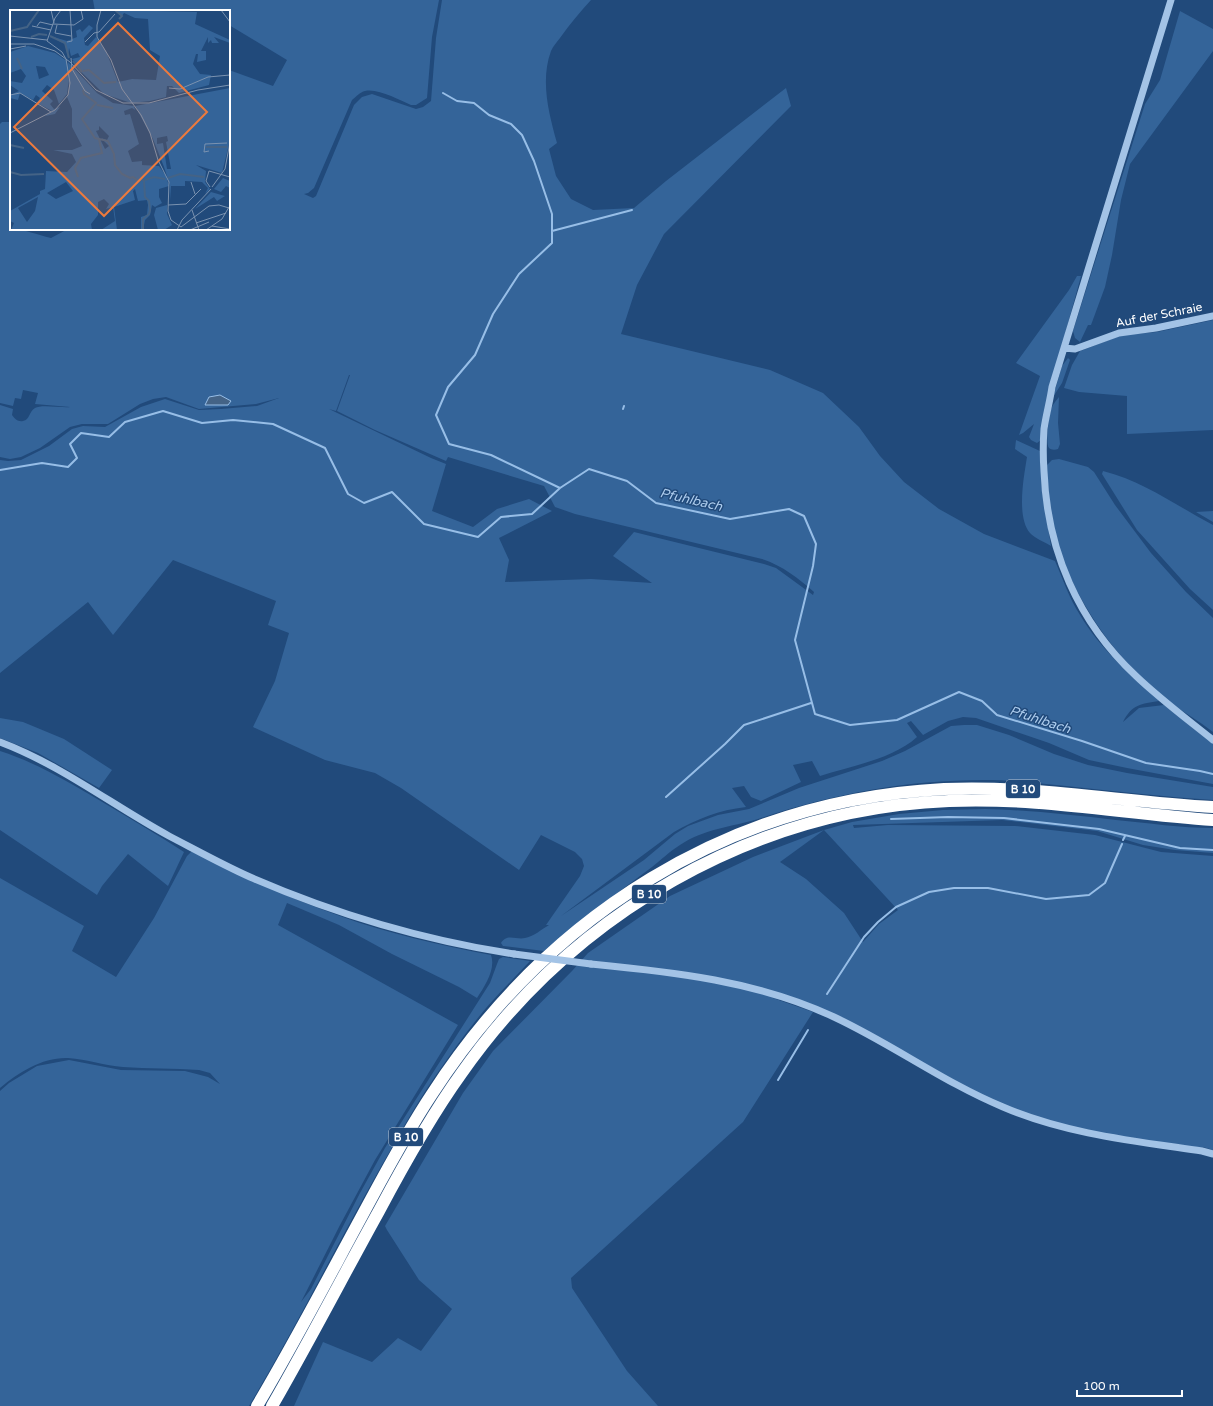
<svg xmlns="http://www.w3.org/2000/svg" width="1213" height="1406" viewBox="0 0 1213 1406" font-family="'Varela Round',sans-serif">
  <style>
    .green { fill: #346499; fill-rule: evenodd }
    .water { fill: #446386; stroke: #97bee7 }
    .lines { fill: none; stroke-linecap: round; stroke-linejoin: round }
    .stream { stroke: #97bee7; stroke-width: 2 }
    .minor { stroke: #a3c3e6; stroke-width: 7 }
    .highway { stroke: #fff; stroke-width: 12 }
    .minor-bridge { stroke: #a3c3e6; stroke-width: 7 }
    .labels { text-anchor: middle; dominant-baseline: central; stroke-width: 3; stroke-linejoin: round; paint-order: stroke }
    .shield { fill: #214a7b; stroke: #bcc9d7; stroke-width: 1 }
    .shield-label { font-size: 11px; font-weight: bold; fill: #fff }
    .street-label { font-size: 12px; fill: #fff; stroke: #214a7b }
    .water-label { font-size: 13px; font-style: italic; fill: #aecdee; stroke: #214a7b }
    .inset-river { fill: none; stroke: #446386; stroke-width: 2 }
    .inset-road { fill: none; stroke: #7a92b0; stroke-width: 1 }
    .view { fill: #ed7a3d; fill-opacity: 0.15; stroke: #ed7a3d; stroke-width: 2 }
    .inset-edge { fill: none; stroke: #fff; stroke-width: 2 }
  </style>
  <rect width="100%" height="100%" fill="#214a7b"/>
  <path class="green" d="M93,0H439L432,37L427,98L416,105H411C399,100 378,88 365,91C360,92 356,97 352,100L314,188L308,193L304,194L313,198L316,196L354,105L362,97L372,94L416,109L423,107L431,101L436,38L442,0H591C580,12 570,24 560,38C557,42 553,46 551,51C540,81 549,114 557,143L549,149L556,176L571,199L593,210L634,208L666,181L786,88L791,106L664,234L637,285L621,334L770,370L823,393L859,427L880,456L904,482L939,509L984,534L1055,561C1063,579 1069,598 1080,615C1100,649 1130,674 1159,701C1141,704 1132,704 1123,722L1139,708L1164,705L1213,744V784L1127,768L1089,760L1049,743L976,718L963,717L948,721L923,735L911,721L907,723L917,737C893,759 851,766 820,776L812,761L793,765L801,782L761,801L751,797L744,786L732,788L746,807C719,810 697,819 674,832L561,916L644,860L675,834L688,826L718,815L749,809L799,788L882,761L905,751L951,726L964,725H977L1009,735L1054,754L1088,765L1127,773L1213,787V800C1164,797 1115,791 1066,786C1039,783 1011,780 984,780C906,780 832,794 758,819C731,827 704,829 680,845C670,851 661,860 652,867C615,894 580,923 544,951L503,946L501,943C507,933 516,940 525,938C533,937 542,929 549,925H546L580,876L584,866L582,859L575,852L541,835L519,870L401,788L375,773L325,760L253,727L275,681L289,633L268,625L276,601L173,560L113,635L88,602L0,673V460L8,461L21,460L49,446L72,429L83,426L105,427L141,407L165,399L199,410L221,409L257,406L279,398L256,404L199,409L166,397L153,399L140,404L108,424H82L70,427L40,448L21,457L10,459L0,457V405L13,409L12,415C15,419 18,422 23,421C30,420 29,411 35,408C41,404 62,408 70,407L35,404L38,393L23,390L21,399L15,398L13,406L0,403V124L2,122H11V229C25,229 37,235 51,238L68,229H229V70L273,86L287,60L229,25V11H95ZM349,375H350L337,411L375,430L446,461L448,457L544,486L555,507L575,514L762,559C783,566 798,578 814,592L813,595L776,568L764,564L634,532L613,556L652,583L591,579L505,582L509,560L499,538L552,511L529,499L497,509L473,527L432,511L446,464L431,458L329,409L336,411Z
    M1180,11L1213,29V51L1130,164L1121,200L1112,255L1105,287L1091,325H1088L1080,342L1075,338L1073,331L1145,104L1160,80Z
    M1077,276H1081L1061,349L1041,440L1037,443L1031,440L1029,437L1034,424L1023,433L1019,435L1040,376L1016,363L1069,290Z
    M1213,320V430L1127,434V396L1079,392L1064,388L1072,365L1080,351L1122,335L1157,332Z
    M1068,358L1070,360L1062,383L1053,397L1062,366Z
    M1059,397L1058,423L1060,444L1058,449C1055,450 1051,450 1049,448C1045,443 1049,416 1051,410C1052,405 1056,401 1059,397Z
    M1016,440L1040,451L1042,490L1051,546C1045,542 1034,538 1030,533C1016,517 1024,476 1027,457L1015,449Z
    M1059,459L1088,467L1094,472L1115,505L1151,553L1186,592L1213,618V732C1199,721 1183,712 1168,701C1129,669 1101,636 1077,591C1071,578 1063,564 1059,550C1051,522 1048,494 1047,465L1052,460Z
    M1103,471C1143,481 1177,506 1213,525V610L1190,589L1137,530L1102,474Z
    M1213,511V522L1196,512Z
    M0,718L23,722L64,739L112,770L99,788L38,753L0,738Z
    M0,751C38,763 75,786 109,806C134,821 160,836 184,852L168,886L128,854L102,886L97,895L0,830Z
    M985,809C1029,810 1072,815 1116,820C1148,823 1181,828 1213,828V853L1175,850L1143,845L1097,831L1002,820L853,825L854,828L888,825L1015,826L1095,835L1161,852L1213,856V1150L1203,1147L1202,1151L1099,1136L1003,1107L817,1010L770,997L813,1012L743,1122L571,1278L572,1288L627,1371L658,1406H294L323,1342L372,1362L398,1338L421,1351L452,1309L419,1280L387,1230L385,1226L463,1093L493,1051L572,971L588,953L670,896L753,857L824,830L852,822L899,814L943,810ZM824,830L898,910L879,924L863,942L844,913L806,879L780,862Z
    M192,851C241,875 289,898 340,916C389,934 440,945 491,955C496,969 485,986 477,998L459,987L392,954L339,925L287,903L278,925L458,1025L375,1160L340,1225L301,1302L311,1289L360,1193L385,1148L490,983L497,964L499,959L503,957L530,961C518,974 506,986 495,998C473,1022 454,1049 436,1075C413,1108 394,1144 374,1179C332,1254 293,1332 249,1406H0V1091L9,1083L37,1066L69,1060L121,1070L185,1071L208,1077L220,1084L210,1073L199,1070C174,1068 148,1069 123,1067C105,1066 87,1059 68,1058C43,1057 19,1072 0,1088V878L84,926L72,951L116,977L154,918L187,856Z"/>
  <path class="water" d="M220,395L231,401L228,405H205L209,397Z"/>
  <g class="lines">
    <path class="stream" d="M443,93L457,101L474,103L489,115L511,124L522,135L534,161L552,214V243L519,274L493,314L475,355L448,387L436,415L449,444L491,455L560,488
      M552,231L632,210
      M623,409L624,406
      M0,470L42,463L68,467L77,458L70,444L81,433L109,437L125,422L163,411L202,423L233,420L273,424L325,448L348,494L364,503L392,492L424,524L478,537L501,517L532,514L560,488L589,469L627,481L656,503L730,519L789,509L804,516L816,544L813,566L795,640L815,714L850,725L897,720L959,692L982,701L997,715L1082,741L1146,763L1200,771L1213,774
      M666,797L725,744L744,725L811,703
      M891,819L948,817L1004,818L1099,829L1180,848L1213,850
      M1123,840L1125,836
      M827,994L864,937L878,922L896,907L929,892L954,888H988L1046,899L1089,895L1105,883L1122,844
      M778,1080L808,1030"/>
    <path class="minor" d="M1171,0L1052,387C1050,401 1046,415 1044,429C1043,443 1043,457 1044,471C1047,550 1078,622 1136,676C1160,699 1187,719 1213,740
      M1064,348L1075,349L1119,333L1156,328L1213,316
      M0,742C61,765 112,805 169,836C196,850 223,865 250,877C335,914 423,940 514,954
      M591,964C674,972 757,981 834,1017C892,1044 943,1082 1003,1107C1066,1134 1134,1141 1202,1151L1213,1154"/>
    <path class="highway" d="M257,1406C292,1347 324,1286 357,1225C381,1181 404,1136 432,1094C548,915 729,800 944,789C1034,785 1123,802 1213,807
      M272,1406C309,1342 343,1276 379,1211C404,1164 430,1117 461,1074C573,914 752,809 949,801C1037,797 1125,814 1213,820"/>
    <path class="minor-bridge" d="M514,954L591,964"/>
  </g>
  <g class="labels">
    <g class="shield">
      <rect x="1006" y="780" width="34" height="18" rx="3"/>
      <rect x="632" y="885" width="34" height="18" rx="3"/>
      <rect x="389" y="1128" width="34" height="18" rx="3"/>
    </g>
    <g class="shield-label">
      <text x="1023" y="789">B 10</text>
      <text x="649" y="894">B 10</text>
      <text x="406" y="1137">B 10</text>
    </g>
    <g class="street-label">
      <text transform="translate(1159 315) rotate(-11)">Auf der Schraie</text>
    </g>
    <g class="water-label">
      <text transform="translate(691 500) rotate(13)">Pfuhlbach</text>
      <text transform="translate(1040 720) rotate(18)">Pfuhlbach</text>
    </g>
  </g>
  <g transform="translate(10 10)">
    <rect width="220" height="220" fill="#214a7b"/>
    <path d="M106,0L187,2L185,14L220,30V33L204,27L209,33H202L201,30L198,33V27L191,41H196V50L187,52L188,44H186L183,54L190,64L201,65L199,75L169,83L162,76H157L156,87L140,91L121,93L94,84L64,55L66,53L62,49L70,47L68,43L61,46L59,38L58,48L55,34L40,26L57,31L67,27L66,21L70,19L72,22L79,15L83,18L74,28L75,35L78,36L86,27L96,41L108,72L122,69L146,70L150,46L140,40L138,9L125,8L114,3L112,6ZM18,36L45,43L57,51L59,68L57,84L49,94L44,80L37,75L32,81L43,91L40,94L44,99L50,97L45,104L35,106L42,101L27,93L30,88L26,85L23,90L10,83L8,90L0,88V85L9,81L0,75V71L12,73L16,66L11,59L0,63V42ZM26,56L35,57L39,65L29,69ZM58,52L87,83L103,93L124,96L125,100L122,98L114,101L115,105L120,104L129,134L118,141L122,152L132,151V155L149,156L156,166L159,176L149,179V187L152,193L145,197L142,195L140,205L135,210L133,220H131V207L137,205L138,195L137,190L128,191L125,179L123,181L125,190L104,197L107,220H91L105,211L103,197L96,199L99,194L94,189L88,192V205L81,214L82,220H1L4,213L0,211V201L30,184V181L35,179L36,161L57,162L66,152L62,144L43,140H62L72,136L62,117V99L57,87L59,81ZM89,116L99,126L97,130L91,128L99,136L95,139L86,121L89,120ZM56,172L63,181L46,189L37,183ZM28,187L25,201L17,212L8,198ZM220,78V130L212,163L186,155L196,161L195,172L200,179L195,184L198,178L192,172L175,171V176H161L160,191V175L154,157L143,129L125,96ZM157,126L158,131L156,132L161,159H157L153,133L147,134V128ZM213,168L220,171V178L216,176L211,182L204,179ZM201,182L215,186L207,191L204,187L185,199ZM157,195V204L162,215L154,220H148L144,205L146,198Z" fill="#346499" fill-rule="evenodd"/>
    <path class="inset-river" d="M105,0L112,6L109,9M0,21L17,17L29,0M40,26L55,33L59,48M21,27L29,24L37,25M7,48L12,59M63,51L72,62M73,61L79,60L94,73L106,72M73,80L74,84L86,93L72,109L85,128L98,131L104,144L105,155L112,164L120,168L123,167L129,172L132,169L134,171L135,187L139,191L140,200L139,204L133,209V220M87,95L103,98M0,135L14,138M196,137H217M0,162L11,165L34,164M68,167L65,158L71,148L92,143L89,129M158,168L170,164L194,167M135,170L144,167L155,169"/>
    <path class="inset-road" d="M41,0L44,13M91,0L87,15V27L101,50L112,79L131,105L140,123L148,150L159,172L158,201L161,210L171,217L199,196L209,195L219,198M211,0L220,12M43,14L64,15L73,9L71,0M47,15L45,23L61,26M22,16L41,20M27,16L30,12L43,15M0,26L37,30M57,32L62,31L60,0M75,32L84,23L89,22L105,4M0,34H24L45,41L60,52L86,80L113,93H139L188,80L220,75M0,39L16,36M61,48L62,59L75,81L80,84M159,78L170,79L198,67L220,65M0,85L10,83L41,102M0,123L45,100L58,85L60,73L56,49L52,42L37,31L45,8L51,0M199,141L194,142L195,134L217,133M181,172L185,184M200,177L196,171L199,161L220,167M202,177L215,159L220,132M158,195L176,194L191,179M182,200L189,220M186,213L216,203M202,216L220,219M167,220L172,210L201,179M180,220L199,212M196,220L212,209L219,197"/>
    <path class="view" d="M108,13L197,102L94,206L4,117Z"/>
    <rect width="220" height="220" class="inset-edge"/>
  </g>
  <path d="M1077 1390v6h105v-6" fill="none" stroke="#ffffff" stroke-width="2"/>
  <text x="1083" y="1390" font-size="12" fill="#ffffff" stroke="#214a7b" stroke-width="3" paint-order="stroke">100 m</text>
</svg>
